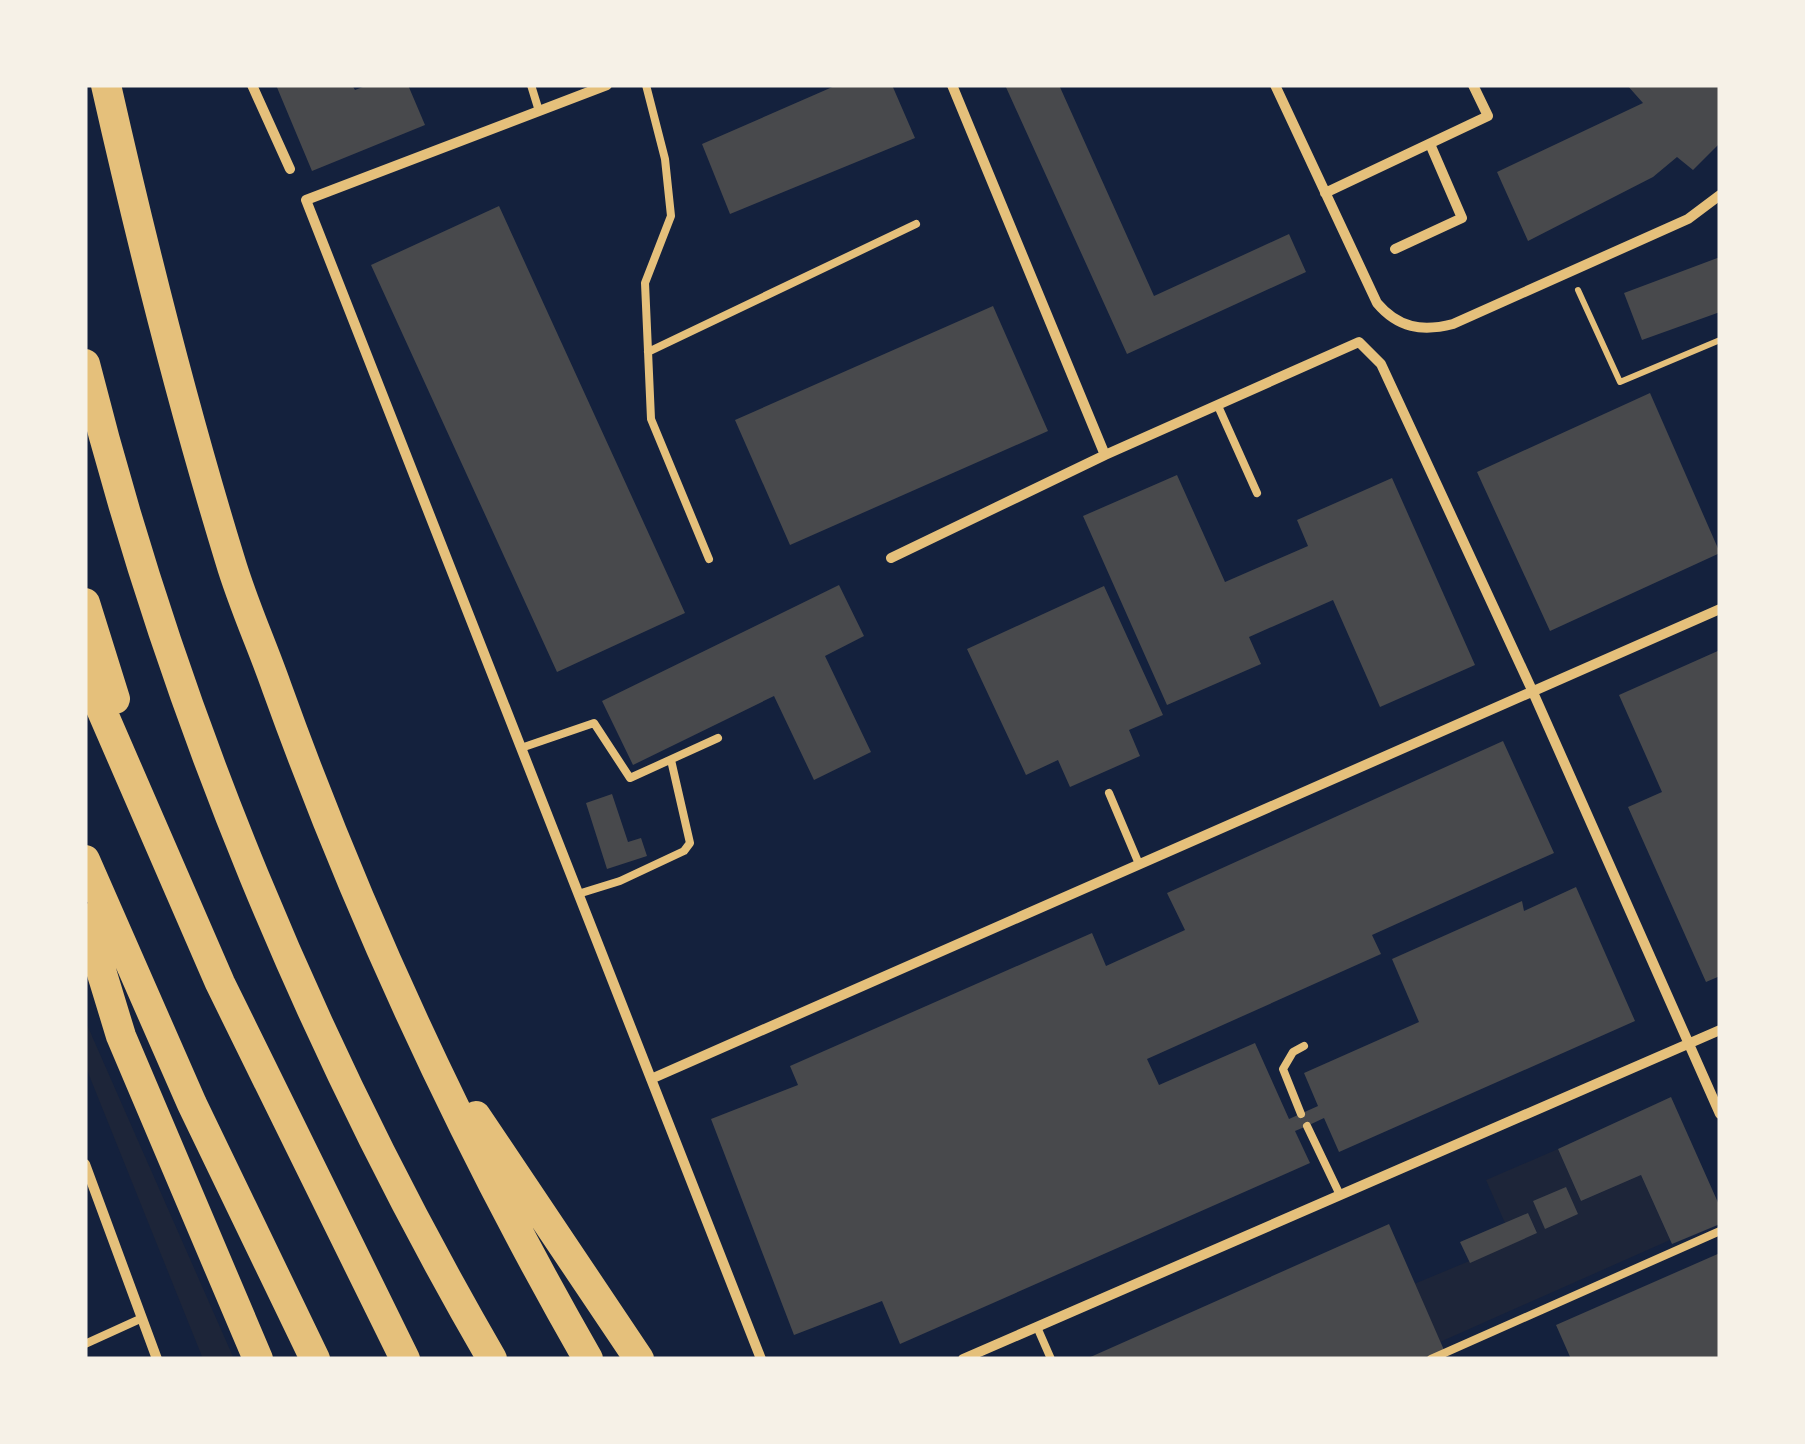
<svg xmlns="http://www.w3.org/2000/svg" width="1805" height="1444" viewBox="0 0 1805 1444" font-family="Poppins,sans-serif">
  <style>
    .green { fill: #1d2539 }
    .building { fill: #48494c }
    .lines { fill: none; stroke-linecap: round; stroke-linejoin: round }
    .path { stroke: #e5c07b; stroke-width: 6 }
    .service { stroke: #e5c07b; stroke-width: 8 }
    .minor { stroke: #e5c07b; stroke-width: 10 }
    .motorway { stroke: #e5c07b; stroke-width: 30 }
  </style>
  <rect width="100%" height="100%" fill="#14213d"/>
  <path class="green" d="M85,1021L88,1027L234,1359H203L85,1065Z
    M1558,1149L1581,1201L1641,1175L1670,1240L1440,1342L1414,1284L1537,1233L1528,1213L1505,1223L1486,1180Z"/>
  <path class="building" d="M276,85H352L355,90L368,85H408L425,125L312,171Z
    M837,85H892L915,138L730,214L702,144Z
    M1005,85H1059L1154,296L1289,234L1306,272L1127,354Z
    M1627,85H1720V143L1693,170L1677,157L1653,177L1528,241L1497,172L1643,103Z
    M499,206L685,613L557,672L371,265Z
    M1720,257V312L1642,340L1624,293Z
    M993,306L1048,431L790,545L735,420Z
    M1650,393L1720,553L1550,631L1477,472Z
    M1177,475L1225,582L1308,546L1297,520L1392,478L1475,665L1380,707L1333,600L1249,637L1261,664L1167,705L1083,516Z
    M839,585L864,636L825,656L871,752L814,780L774,696L633,765L602,701Z
    M1104,586L1163,715L1129,730L1140,756L1070,787L1058,760L1026,775L967,649Z
    M1720,650V976L1706,982L1628,807L1662,792L1619,695Z
    M1503,741L1554,853L1372,935L1381,954L1147,1059L1159,1085L1255,1043L1289,1119L1318,1106L1304,1073L1419,1022L1392,959L1522,901L1524,911L1576,887L1635,1021L1339,1152L1324,1118L1307,1126L1295,1131L1310,1163L900,1344L882,1301L794,1335L711,1119L798,1085L790,1066L1092,933L1106,966L1185,930L1167,893Z
    M612,794L628,842L641,838L647,856L607,869L586,803Z
    M1671,1097L1720,1207V1224L1672,1244L1641,1175L1581,1201L1558,1149Z
    M1566,1187L1578,1214L1545,1229L1533,1201Z
    M1528,1213L1537,1233L1470,1263L1460,1242Z
    M1389,1224L1444,1350L1422,1359H1086Z
    M1720,1253V1359H1571L1556,1325Z"/>
  <g class="lines">
    <path class="path" d="M1578,290L1620,382L1720,340"/>
    <path class="service" d="M531,85L539,111
      M646,85L665,159L671,216L645,283L651,419L709,559
      M648,352L916,224
      M1218,406L1257,493
      M521,748L594,723L630,778L718,738
      M1109,793L1139,864
      M578,894L620,881L684,851L690,843L671,760
      M1301,1114L1283,1069L1293,1052L1304,1046
      M1307,1126L1340,1195
      M1037,1327L1051,1359
      M85,1344L140,1319
      M1431,1359L1720,1231"/>
    <path class="minor" d="M252,85L290,169
      M607,85L306,200L761,1359
      M952,85L1105,455
      M1275,85L1377,303C1398,328 1422,332 1453,324L1688,219L1720,195
      M1325,193L1488,116L1473,85
      M1395,249L1462,218L1430,144
      M891,558L1105,455L1359,342L1381,364L1532,690L1720,1114
      M651,1079L1720,609
      M85,1164L157,1359
      M963,1359L1720,1030"/>
    <path class="motorway" d="M106,85C142,244 182,404 230,560C243,604 262,645 277,688C361,921 465,1144 588,1359
      M85,364C172,711 313,1050 492,1359
      M85,603L115,699
      M85,672L220,983L405,1359
      M85,860L192,1104L315,1359
      M85,918L121,1036L258,1359
      M476,1116L639,1359"/>
  </g>
  <rect width="1805" height="1444" fill="none" stroke="#f6f1e7" stroke-width="175"/>
</svg>
